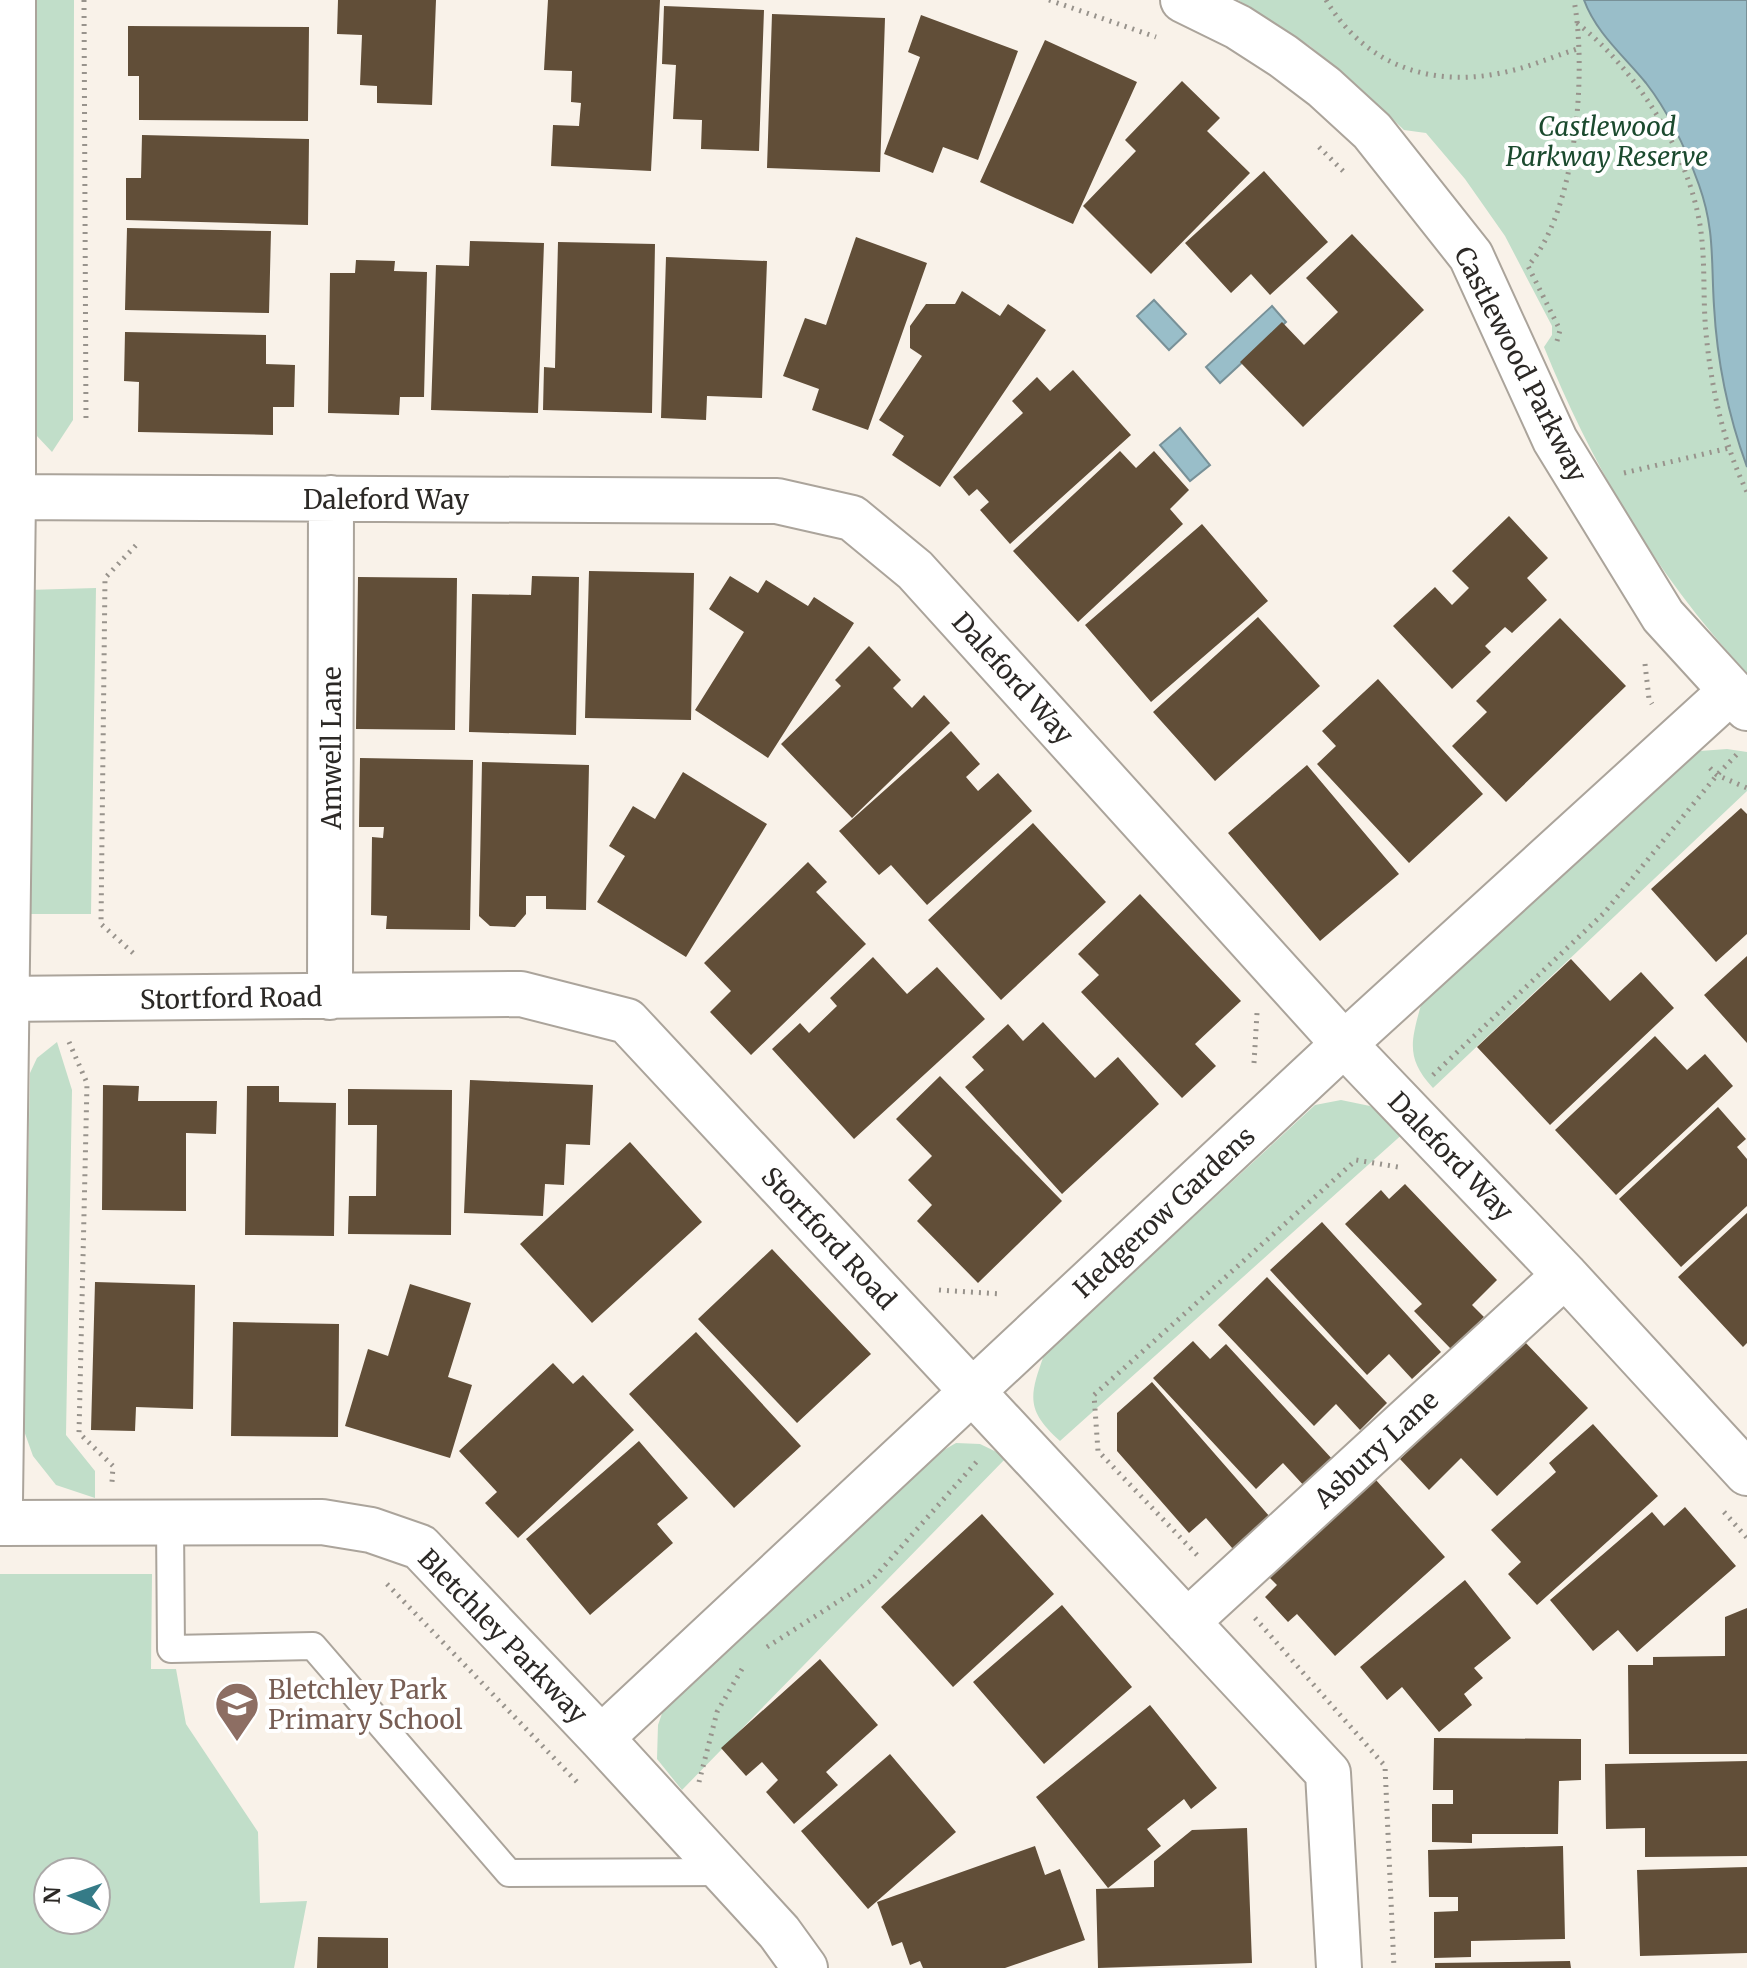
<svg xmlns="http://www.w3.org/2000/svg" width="1747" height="1968" viewBox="0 0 1747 1968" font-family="Merriweather,serif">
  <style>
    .green { fill: #c1dec9; fill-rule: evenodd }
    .water { fill: #99bec9; stroke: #789198; stroke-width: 2 }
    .building { fill: #614e38 }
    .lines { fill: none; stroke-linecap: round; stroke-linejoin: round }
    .service-casing { stroke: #aba49b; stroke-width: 30 }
    .minor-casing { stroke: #aba49b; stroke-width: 48 }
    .tertiary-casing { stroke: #aba49b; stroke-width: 48 }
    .path { stroke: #98938c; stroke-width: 5; stroke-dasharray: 2 6; stroke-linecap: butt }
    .service { stroke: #fff; stroke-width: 26 }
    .minor { stroke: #fff; stroke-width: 44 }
    .tertiary { stroke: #fff; stroke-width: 44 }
    .labels { text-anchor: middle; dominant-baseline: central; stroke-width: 8; stroke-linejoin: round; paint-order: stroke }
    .park-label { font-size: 26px; font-style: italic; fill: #1b4a2e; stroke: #fff }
    .street-label { font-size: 26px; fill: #2c2926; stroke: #fff }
    .education-label { font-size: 26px; fill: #785e54; stroke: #fff; text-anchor: start }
  </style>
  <rect width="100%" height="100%" fill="#f9f2e9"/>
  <path class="green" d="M34,0H74L73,420L52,452L36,435L33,413Z
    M1238,0H1747V673C1658,578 1593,468 1544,347L1552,335V326L1505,236L1465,179L1426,133L1404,130L1359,87L1310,46Z
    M96,588L91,914H24L27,590Z
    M1727,749L1747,752V791L1433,1088C1404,1057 1412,1039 1422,1001L1678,765L1700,751Z
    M57,1042L72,1090L66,1435L95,1471V1498L56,1485L33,1456L23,1428L30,1073L37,1058Z
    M1341,1100L1370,1106L1406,1131L1060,1441C1026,1410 1029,1397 1044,1355L1315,1105Z
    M956,1443L980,1444L1007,1457L682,1790L657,1759L658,1725L668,1696L923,1462Z
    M0,1574H152L151,1669H176L186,1724L258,1832L260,1903L307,1901L294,1968H0ZM48,1872H96V1920H48Z"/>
  <path class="water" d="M1584,0H1747V467C1728,415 1717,361 1714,306C1711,261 1715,230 1699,185C1686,149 1670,114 1646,83C1624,56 1596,33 1584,0Z
    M1154,300L1186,334L1169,350L1137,316Z
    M1272,306L1286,322L1220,383L1206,367Z
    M1180,428L1210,465L1190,481L1160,445Z"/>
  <path class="building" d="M338,0H436L432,105L377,103V86L360,85L362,35L337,34Z
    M548,0H660L651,171L551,166L553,125L579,126L581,103L571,102L572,71L544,70Z
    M664,6L764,10L759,151L701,149L702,120L673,119L676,65L662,64Z
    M772,14L885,18L880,172L767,168Z
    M921,15L1018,51L978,160L943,147L933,173L884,154L920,57L908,52Z
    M128,26L309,27L308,121L139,120V76H128Z
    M1045,40L1137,82L1073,224L980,182Z
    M1182,81L1220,118L1207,131L1250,173L1151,274L1083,206L1136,151L1125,140Z
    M142,135L309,139L308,225L126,220V178H141Z
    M1264,171L1328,242L1270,295L1251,274L1231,293L1185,243Z
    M127,228L271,231L269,313L125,310Z
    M1352,234L1424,310L1303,427L1240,362L1282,322L1304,345L1338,312L1306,278Z
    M856,237L927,263L868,430L812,410L819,389L783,376L805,318L826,325Z
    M470,241L544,243L538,413L431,410L436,265L469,266Z
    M558,242L655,244L652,413L543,410L544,367L555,368Z
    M666,257L767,261L762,398L707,396L706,420L661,418Z
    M356,260L395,261L394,271L427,272L424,397H400L399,415L328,413L330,273H355Z
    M962,291L1000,316L1008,304L1046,330L940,487L892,455L904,436L879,420L922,356L910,348V326L926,304H955Z
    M125,332L266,335V364L295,365L294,407H273V435L138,432L139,382L124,381Z
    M1073,370L1131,435L1010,544L980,510L989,502L977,489L969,496L953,477L1023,413L1012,401L1037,377L1050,391Z
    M1120,451L1136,468L1154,451L1189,490L1170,509L1183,524L1078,622L1013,551Z
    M1509,516L1548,558L1527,578L1547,600L1512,633L1505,627L1485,646L1491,652L1452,689L1393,626L1435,587L1452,605L1469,588L1452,571Z
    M1202,524L1268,601L1151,702L1085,625Z
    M589,571L694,573L691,720L585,718Z
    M532,576L579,577L576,735L469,732L472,594L531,595Z
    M730,576L758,593L766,580L808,606L814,597L854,623L768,758L695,710L744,632L709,609Z
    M358,577L457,578L455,730L356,729Z
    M1258,617L1320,686L1215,781L1153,712Z
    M1560,618L1626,686L1506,802L1452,746L1487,712L1476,701Z
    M869,646L901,680L893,688L912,708L924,695L950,723L852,818L781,744L841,686L835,680Z
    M1378,679L1483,794L1409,863L1317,764L1336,746L1322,731Z
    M951,731L980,764L966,777L978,791L998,773L1032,811L927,905L891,865L879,875L839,831Z
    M360,758L473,760L470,930L386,929L387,916L371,915L372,837L383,838L384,827H359Z
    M482,762L589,765L586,910L546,909V896H526V914L515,927L490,926L479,916Z
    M1307,765L1399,874L1320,941L1228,833Z
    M683,772L767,824L686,957L597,902L625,856L609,846L633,806L655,819Z
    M1741,808L1747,814V934L1716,962L1651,889Z
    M1033,823L1106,902L1001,1000L928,920Z
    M808,862L827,882L816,892L866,944L751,1055L710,1012L731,991L704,963Z
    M1140,894L1241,1001L1195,1044L1216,1066L1182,1098L1081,992L1099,975L1078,954Z
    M1747,956V1043L1704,995Z
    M873,957L907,994L937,967L985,1019L854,1139L772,1049L800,1023L809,1033L837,1006L830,998Z
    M1571,959L1610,1001L1641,972L1674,1008L1550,1125L1477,1047Z
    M1043,1022L1095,1078L1118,1057L1159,1104L1062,1194L965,1087L984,1070L972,1057L1008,1024L1023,1041Z
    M1655,1036L1687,1070L1705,1054L1733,1086L1616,1195L1555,1130Z
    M940,1076L1062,1201L978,1283L917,1221L932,1205L908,1180L932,1156L896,1119Z
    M470,1080L593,1085L590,1145L566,1144L564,1185L545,1184L543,1216L464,1213Z
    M103,1085L139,1086L138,1101H217L216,1134L186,1133V1211L102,1210Z
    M247,1086H279V1102L336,1103L334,1236L245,1235Z
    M348,1089L452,1090L451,1235L348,1234L349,1196H376L377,1125H348Z
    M1718,1107L1746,1139L1737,1147L1747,1159V1206L1681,1267L1619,1199Z
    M630,1142L702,1222L592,1323L520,1244Z
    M1405,1184L1497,1280L1472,1305L1484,1317L1451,1349L1414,1311L1422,1304L1345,1224L1381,1190L1389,1199Z
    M1747,1213V1343L1743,1347L1678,1277Z
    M1322,1222L1441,1352L1412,1379L1389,1354L1367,1375L1270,1270Z
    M772,1249L871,1354L797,1423L698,1319Z
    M1267,1277L1387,1403L1360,1430L1336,1404L1314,1426L1218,1325Z
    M95,1282L195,1285L193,1409L136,1407L135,1431L91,1430Z
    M410,1284L471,1303L448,1377L472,1385L450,1458L345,1426L368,1349L388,1356Z
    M233,1322L339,1324L338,1437L231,1436Z
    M696,1332L801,1446L734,1508L629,1394Z
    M1523,1340L1588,1408L1497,1496L1461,1458L1429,1490L1400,1459Z
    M1193,1341L1210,1359L1226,1344L1334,1461L1306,1488L1283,1463L1256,1489L1153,1378Z
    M553,1363L573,1384L583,1375L634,1430L518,1538L485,1503L497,1492L459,1451Z
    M1152,1382L1270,1517L1233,1549L1206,1518L1189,1533L1117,1451V1413Z
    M1593,1424L1658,1496L1537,1605L1508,1574L1521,1562L1491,1530L1556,1472L1549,1463Z
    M639,1441L688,1498L657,1524L673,1543L590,1615L526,1539Z
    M1376,1480L1445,1557L1335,1656L1297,1614L1288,1622L1265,1597L1277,1585L1269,1577Z
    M1685,1507L1736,1566L1637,1652L1618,1630L1593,1651L1550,1600L1652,1512L1664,1526Z
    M982,1514L1054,1594L953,1687L881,1607Z
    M1465,1580L1511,1638L1474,1668L1483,1678L1464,1694L1472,1705L1439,1732L1402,1687L1387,1700L1360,1667Z
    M1062,1605L1132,1687L1044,1764L973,1682Z
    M1747,1608V1754H1629L1628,1665H1653V1657L1725,1656V1617Z
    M820,1659L878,1725L826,1772L838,1785L794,1824L766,1792L778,1780L762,1762L746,1776L721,1748Z
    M1150,1705L1217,1788L1191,1809L1184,1799L1147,1829L1161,1846L1108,1888L1036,1797Z
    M1434,1738L1581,1739V1780L1559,1781L1558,1834H1472V1843L1432,1842V1804H1453V1790H1433Z
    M890,1754L956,1832L868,1909L801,1831Z
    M1747,1761V1856L1645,1857V1828L1606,1829L1605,1764Z
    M1247,1828L1252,1963L1098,1968L1096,1889L1154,1887V1861L1192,1830Z
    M1035,1846L1045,1875L1060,1869L1085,1940L1005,1968H923L920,1961L910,1965L902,1942L892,1946L877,1902Z
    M1563,1846L1565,1939L1471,1941V1957L1434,1958V1912L1458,1911V1897H1429L1428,1850Z
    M1747,1867V1953L1640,1956L1637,1870Z
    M318,1937L388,1938V1968H317Z
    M1570,1961L1571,1968H1435V1963Z"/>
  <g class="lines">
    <g class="service-casing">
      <path id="service" d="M170,1523L171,1649L313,1646L509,1873L725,1872"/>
    </g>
    <g class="minor-casing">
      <path id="minor" d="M0,497L777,501L852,518L915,570L1344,1044L1565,1275L1747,1473
        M330,997L331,498
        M0,999L521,994L627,1021L1328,1773L1339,1968
        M0,1501L13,497V0
        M0,1523L322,1522L371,1530L420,1547L601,1738L779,1932L805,1968
        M1187,1622L1565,1275
        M601,1738L1344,1044L1731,691"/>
    </g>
    <g class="tertiary-casing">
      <path id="tertiary" d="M1183,0L1238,27L1283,56L1324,87L1372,131L1471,256L1555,440L1663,616L1747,708"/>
    </g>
    <path class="path" d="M84,0L86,422
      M1049,0L1156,37
      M1326,0C1364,64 1429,88 1501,73C1527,68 1552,57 1577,49
      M1577,23C1639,72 1695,161 1702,241C1705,271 1703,302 1706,333C1711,386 1723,443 1747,492
      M1319,147L1346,174
      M1557,341L1560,330L1528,266C1577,210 1587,71 1574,0
      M1624,473L1729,448
      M1645,664L1649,699L1652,704
      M1710,768L1717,775L1747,788
      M133,953L101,924L105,578L139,542
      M69,1042L87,1083L79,1433L113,1466L112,1482
      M1254,1063L1257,1013
      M1433,1075L1604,913L1717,775L1740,751
      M939,1290L1001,1294
      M1724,1512L1747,1538
      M1197,1555L1098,1451L1094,1395L1356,1160L1398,1167
      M387,1584L577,1782
      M1255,1618L1385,1766L1394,1968
      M767,1647L872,1580L979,1459
      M699,1782L717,1712L742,1669"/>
    <use href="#service" class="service"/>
    <use href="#minor" class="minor"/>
    <use href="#tertiary" class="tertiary"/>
  </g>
  <defs>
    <g id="school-pin" transform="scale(2.3)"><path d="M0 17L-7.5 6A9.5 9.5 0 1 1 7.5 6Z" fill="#8d6e63" stroke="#fff"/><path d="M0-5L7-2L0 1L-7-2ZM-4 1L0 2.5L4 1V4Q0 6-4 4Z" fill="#fff"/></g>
  </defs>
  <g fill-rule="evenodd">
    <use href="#school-pin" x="237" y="1704"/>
  </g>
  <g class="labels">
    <g class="park-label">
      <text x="1607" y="126">Castlewood<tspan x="1607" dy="30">Parkway Reserve</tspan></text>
    </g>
    <g class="street-label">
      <text transform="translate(1521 364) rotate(63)">Castlewood Parkway</text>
      <text x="386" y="499">Daleford Way</text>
      <text transform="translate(1013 678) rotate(48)">Daleford Way</text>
      <text transform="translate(331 748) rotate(-90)">Amwell Lane</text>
      <text transform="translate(231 998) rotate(-1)">Stortford Road</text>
      <text transform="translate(1451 1156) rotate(46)">Daleford Way</text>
      <text transform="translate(1164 1212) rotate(-43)">Hedgerow Gardens</text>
      <text transform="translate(829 1238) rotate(47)">Stortford Road</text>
      <text transform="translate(1376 1449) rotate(-43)">Asbury Lane</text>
      <text transform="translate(503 1636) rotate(46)">Bletchley Parkway</text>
    </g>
    <g class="education-label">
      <text x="268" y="1689">Bletchley Park<tspan x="268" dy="30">Primary School</tspan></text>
    </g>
  </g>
  <g transform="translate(72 1896) rotate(272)"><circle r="38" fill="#ffffff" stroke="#aba9a8" stroke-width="2"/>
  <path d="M0-6L14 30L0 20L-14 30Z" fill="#357b87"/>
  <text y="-12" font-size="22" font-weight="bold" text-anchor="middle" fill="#2c2926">N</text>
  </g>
</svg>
